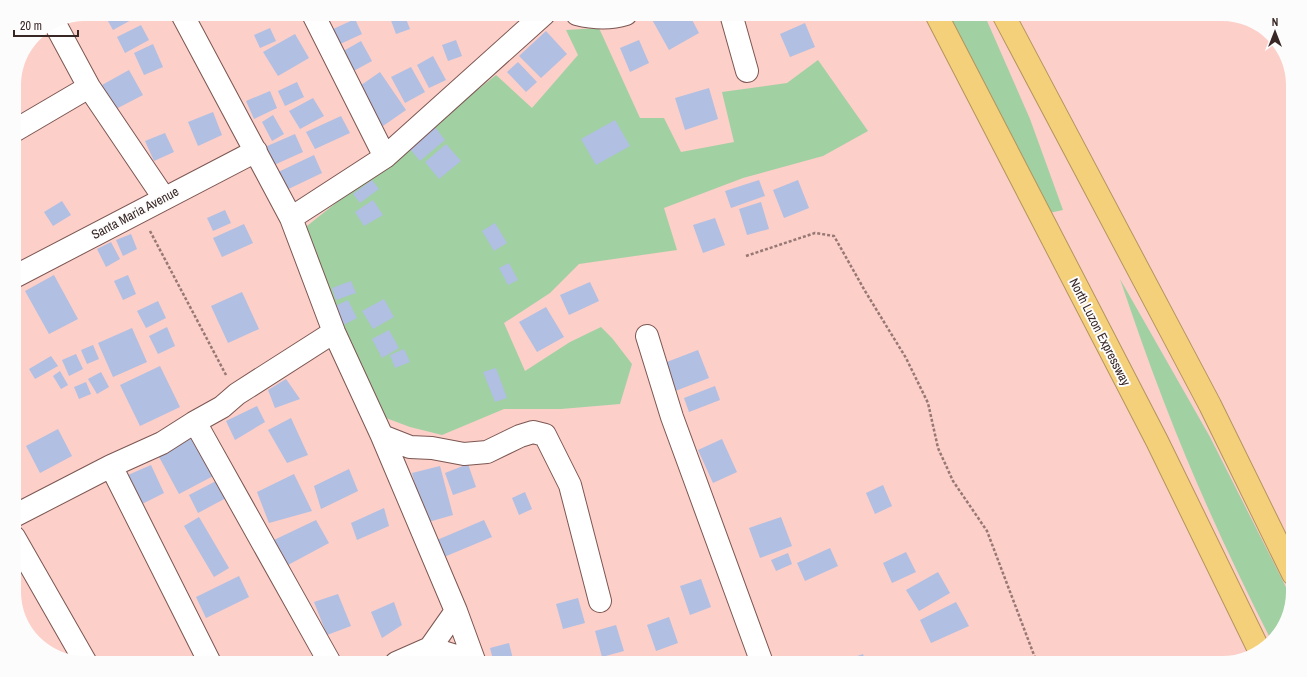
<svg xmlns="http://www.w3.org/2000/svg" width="1307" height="677" viewBox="0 0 1307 677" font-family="'Archivo Narrow',sans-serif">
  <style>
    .green { fill: #a1d0a3 }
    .building { fill: #b0bfe2 }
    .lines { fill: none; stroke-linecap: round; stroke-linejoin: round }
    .minor-casing { stroke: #7c5651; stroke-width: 24 }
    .motorway-casing { stroke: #b3955d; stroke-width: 24 }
    .path { stroke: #977874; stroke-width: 2.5; stroke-dasharray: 3 2; stroke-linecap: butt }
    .minor { stroke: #fff; stroke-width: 22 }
    .motorway { stroke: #f5d07b; stroke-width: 22 }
    .labels { text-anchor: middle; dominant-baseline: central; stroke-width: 4; stroke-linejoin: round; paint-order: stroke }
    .street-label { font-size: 13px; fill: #382725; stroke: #fcfcfc }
  </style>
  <rect width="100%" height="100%" fill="#fccfc9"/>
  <path class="green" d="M940,14H984L1030,119L1063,210L1049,213Z
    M599,28L640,118H664L681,152L734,142L722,92L787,83L818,60L868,131L823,156L743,178L664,208L677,250L579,264L550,293L504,323L525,371L570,342L601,327L612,338L632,364L620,404L561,409H504L442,435L410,427L370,412L302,230L496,75L532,108L578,55L566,30Z
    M1120,279L1210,437L1292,599L1286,624L1271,640C1232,563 1195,483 1164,402C1148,361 1134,320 1120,279Z"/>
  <path class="building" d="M104,14H142L113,30Z
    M390,14H404L410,29L396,34L389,15Z
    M655,14H689L699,33L669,50L650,16Z
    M355,19L362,34L338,45L331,30Z
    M805,23L815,47L790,57L780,34Z
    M141,25L149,40L125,53L117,37Z
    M270,28L276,41L260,48L254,35Z
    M546,31L567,54L541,78L519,56Z
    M295,34L309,58L278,76L263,52Z
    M456,40L462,56L448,61L442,45Z
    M639,40L649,63L630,72L620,48Z
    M361,41L372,61L350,73L340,53Z
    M153,44L163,67L144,75L134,53Z
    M433,56L446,80L429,88L417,65Z
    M518,62L537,82L526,92L507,72Z
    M411,67L425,92L405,103L391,77Z
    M129,70L143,95L116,109L102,85Z
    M380,72L406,110L383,126L357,88Z
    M297,82L304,97L285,106L278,91Z
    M709,88L718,119L685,130L675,98Z
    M270,91L277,108L254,119L246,101Z
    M313,98L324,116L300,129L289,111Z
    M213,112L222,135L198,146L188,122Z
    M273,115L284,134L272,141L262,122Z
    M341,116L350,133L315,149L306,132Z
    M615,120L630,146L596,165L581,139Z
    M435,127L445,140L420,161L409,148Z
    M165,133L174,152L154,161L145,141Z
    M295,134L303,152L274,165L265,147Z
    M446,144L461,161L439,179L425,162Z
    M314,155L322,173L280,193L272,175Z
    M372,180L379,189L360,203L353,194Z
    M759,180L765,196L731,208L725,191Z
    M798,180L809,208L784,218L773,190Z
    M373,200L383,215L364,226L355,212Z
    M62,201L71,215L53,226L44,212Z
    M761,202L769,229L747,235L739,209Z
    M225,210L231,223L213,231L207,218Z
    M715,218L725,245L703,253L693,225Z
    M495,223L507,243L494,251L482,231Z
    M244,224L253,243L222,257L213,238Z
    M131,234L137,249L123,256L116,240Z
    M111,242L120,259L106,267L97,249Z
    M509,263L518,280L508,285L499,268Z
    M54,275L78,319L49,334L25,291Z
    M128,275L136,294L123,300L114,281Z
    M351,281L356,293L336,300L332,288Z
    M590,282L599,301L569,315L560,295Z
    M242,292L259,329L228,343L211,306Z
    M384,299L394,317L373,329L362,311Z
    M348,300L357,318L338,328L329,309Z
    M158,301L166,318L146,328L137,311Z
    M546,307L564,337L537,352L519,322Z
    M167,327L175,346L158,354L149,336Z
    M132,328L147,362L113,377L98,343Z
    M389,330L399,348L382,358L372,339Z
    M93,345L99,359L87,364L81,350Z
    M404,349L410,362L395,368L390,355Z
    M698,350L709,378L670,393L659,365Z
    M76,354L83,369L69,376L62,360Z
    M51,356L58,366L35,379L29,369Z
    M160,366L180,407L140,426L120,385Z
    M496,368L507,398L495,402L483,372Z
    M60,371L68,385L61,389L53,376Z
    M101,372L109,387L97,394L88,379Z
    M286,379L300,399L275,408L268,390Z
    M86,382L91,394L79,399L74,387Z
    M715,386L720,400L689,412L684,398Z
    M257,406L265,422L235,440L226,421Z
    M291,418L308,455L287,463L268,430Z
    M58,429L72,456L40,473L26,446Z
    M196,435L217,474L179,494L158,455Z
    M722,439L737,472L713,483L698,450Z
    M468,464L476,487L453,495L445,473Z
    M151,465L164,493L142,504L128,475Z
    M440,466L453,515L425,523L412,473Z
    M349,469L358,491L321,509L314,486Z
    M294,474L312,511L269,523L257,492Z
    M216,481L226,498L198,513L189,495Z
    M883,485L892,506L875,514L866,493Z
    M525,492L532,509L519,515L512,498Z
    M384,508L389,526L357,540L351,523Z
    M199,517L229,568L214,577L184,526Z
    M781,517L792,546L760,558L749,528Z
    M316,520L329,543L288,565L274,540Z
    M484,520L492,537L444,557L437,540Z
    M830,548L838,566L805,581L797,563Z
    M906,552L916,572L892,583L883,563Z
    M788,553L792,564L776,571L771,560Z
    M938,572L950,593L919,611L906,590Z
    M239,576L249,597L206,618L196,597Z
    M701,579L711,607L690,615L680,586Z
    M338,594L351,626L327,635L314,602Z
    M578,598L585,623L563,629L556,604Z
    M394,602L402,625L382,638L371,612Z
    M956,602L969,626L931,643L920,620Z
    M669,617L678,643L656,651L647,625Z
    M616,625L624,651L602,657L595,631Z
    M509,643L514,663H494L490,648Z
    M863,654L866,663H838Z"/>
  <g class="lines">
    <g class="minor-casing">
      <path id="minor" d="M182,14L291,218L334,332L382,436L456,611L475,663
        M313,14L385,157
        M577,14C593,18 610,19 626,14
        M731,14L747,71
        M89,87L164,198
        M14,131L89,87L54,22
        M291,218L385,157L544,14
        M14,277L256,151
        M647,336L672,417L762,663
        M195,422L222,407L237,394L334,332
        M382,436L410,447L432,448L464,454L487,452L520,436L533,432L545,435L570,485L600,601
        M111,466L210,663
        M14,516L111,466L162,443L195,422L330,663
        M14,537L86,663
        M430,648L475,662
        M396,663L430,648L456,611"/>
    </g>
    <g class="motorway-casing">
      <path id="motorway" d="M936,14L1157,441L1260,652
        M1003,14L1210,405L1293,574"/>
    </g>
    <path class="path" d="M150,231L226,375
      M746,256L815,233L834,236L865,291L906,358L928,403L938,448L953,481L987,531L1037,663"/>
    <use href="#minor" class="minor"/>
    <use href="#motorway" class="motorway"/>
  </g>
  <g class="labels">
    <g class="street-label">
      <text transform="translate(135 213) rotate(-28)">Santa Maria Avenue</text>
      <text transform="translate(1100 332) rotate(63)">North Luzon Expressway</text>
    </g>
  </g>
  <path d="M0 0H1307V677H0ZM85 21H1222A64 64 0 0 1 1286 85V592A64 64 0 0 1 1222 656H85A64 64 0 0 1 21 592V85A64 64 0 0 1 85 21Z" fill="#fcfcfc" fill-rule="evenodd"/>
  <g transform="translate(1275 32)" stroke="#fcfcfc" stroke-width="3" paint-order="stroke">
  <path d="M0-3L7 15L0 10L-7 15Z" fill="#382725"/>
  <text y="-6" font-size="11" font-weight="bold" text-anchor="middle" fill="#382725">N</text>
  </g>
  <path d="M14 30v6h64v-6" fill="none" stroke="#382725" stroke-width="2"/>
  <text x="20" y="30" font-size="12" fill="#382725" stroke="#fcfcfc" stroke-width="3" paint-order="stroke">20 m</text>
</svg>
